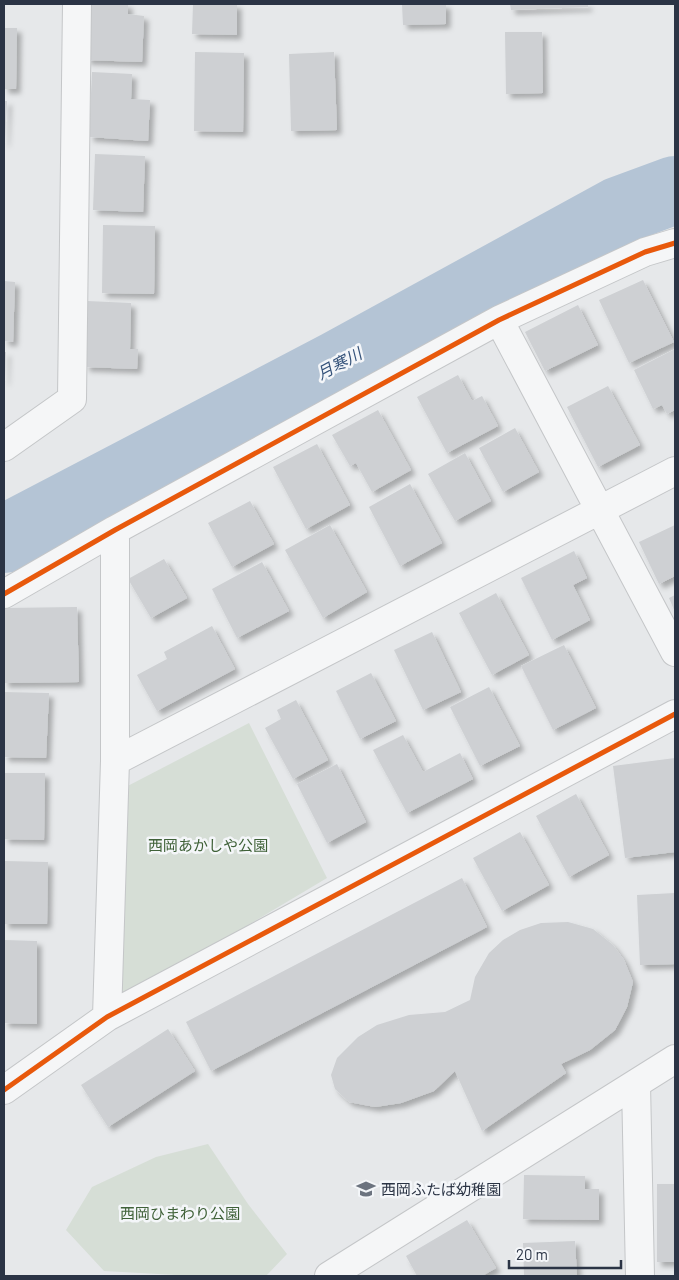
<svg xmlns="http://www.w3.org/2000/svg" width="679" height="1280" viewBox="0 0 679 1280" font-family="Barlow,'Noto Sans JP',sans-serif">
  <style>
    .green { fill: #d6ded6 }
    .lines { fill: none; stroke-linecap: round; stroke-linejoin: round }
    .river { stroke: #b4c4d5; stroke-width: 68 }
    .building { fill: #ced0d3; filter: url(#shadow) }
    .minor-casing { stroke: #c4c6c8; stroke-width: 30 }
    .minor { stroke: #f5f6f7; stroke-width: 28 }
    .cycleway-casing { stroke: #f4f6f9; stroke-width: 8 }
    .cycleway { stroke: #e8590c; stroke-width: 5 }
    .labels { text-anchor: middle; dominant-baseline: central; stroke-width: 5; stroke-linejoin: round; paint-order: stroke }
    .park-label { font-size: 15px; fill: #3f6138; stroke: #f4f6f9 }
    .poi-label { font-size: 15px; fill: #2b3445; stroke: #f4f6f9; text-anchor: start }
    .water-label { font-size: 16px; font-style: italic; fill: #34527a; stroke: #f4f6f9 }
  </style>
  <defs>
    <filter id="shadow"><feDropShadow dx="4.5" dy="4.5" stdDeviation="2.5" flood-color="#0004"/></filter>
  </defs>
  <rect width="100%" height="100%" fill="#e6e8ea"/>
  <path class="green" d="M249,723L327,878L116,1004L118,791Z
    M208,1144L248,1204L287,1254L266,1276H194L104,1271L66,1230L92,1187L156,1157Z"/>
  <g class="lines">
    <path class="river" d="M4,539L337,365L618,211L675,190"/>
  </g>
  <path class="building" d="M89,4H128V14L144,16L142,62L86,60Z
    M193,4H237V35L192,34Z
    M402,4H446V24L403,25Z
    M510,4H588V7L511,10Z
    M4,28H17L16,89H4Z
    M505,32H542L543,93L506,94Z
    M195,52L244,53L243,132L194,131Z
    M334,52L337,130L291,131L289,54Z
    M92,72L132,74L131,99L150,100L148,141L89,137Z
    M4,101H7L5,143L4,142Z
    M95,154L145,156L143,212L93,210Z
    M103,225L155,226L154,294L102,293Z
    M643,280L674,342L629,363L599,300Z
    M4,281L15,282L13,342L4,341Z
    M87,301L131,303L130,349H138L137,369L85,367Z
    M578,305L598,345L545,371L525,332Z
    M675,349V410L667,414L662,405L653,409L634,370Z
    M4,352H6L5,381H4Z
    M458,375L472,401L482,396L498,426L447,453L417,397Z
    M608,386L640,445L598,467L567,407Z
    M378,410L411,470L372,492L356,463L350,466L332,435Z
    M515,428L539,472L503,492L479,448Z
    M317,444L350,505L306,529L273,467Z
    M465,453L491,501L455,521L428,474Z
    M410,484L442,543L400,566L369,507Z
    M250,501L274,544L232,567L208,523Z
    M330,525L367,592L323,618L285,550Z
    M675,525V576L659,584L639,542Z
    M574,551L587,578L573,585L590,620L552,640L521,578Z
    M164,559L187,598L151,618L128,579Z
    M262,562L289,611L237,638L212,589Z
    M496,593L529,655L492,675L459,613Z
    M675,595V612L669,598Z
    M77,607L79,682L4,683V608Z
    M212,626L235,669L157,711L137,675L167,659L164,652Z
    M432,632L461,692L423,710L394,650Z
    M564,645L596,708L553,730L521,666Z
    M371,673L396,721L360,739L336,691Z
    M489,687L520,746L480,766L450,707Z
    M4,692L49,693L46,758L4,757Z
    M296,700L328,760L293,779L265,728L281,719L277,710Z
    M403,735L423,772L460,753L473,779L407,813L373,750Z
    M675,758V852L625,858L613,766Z
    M337,764L366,822L327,843L297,784Z
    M4,773H45L44,840L4,839Z
    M576,794L609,855L569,877L536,816Z
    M520,832L549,885L502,911L473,858Z
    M4,861L48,862L47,924H4Z
    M462,878L487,927L211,1071L186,1022Z
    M675,893V964L640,965L637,895Z
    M568,922L593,929L613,945L624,960L633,982L627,1007L615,1030L590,1050L561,1064L566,1073L482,1131L455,1071L434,1091L401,1103L375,1107L349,1102L335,1089L331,1075L337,1058L358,1037L377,1025L409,1015L445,1012L470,1000L475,977L489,953L503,940L520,930L541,923Z
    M4,940L37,941V1024L4,1023Z
    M168,1029L195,1071L108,1127L81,1085Z
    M524,1175L585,1176V1189H599V1220L523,1219Z
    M657,1184H675V1262H657Z
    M467,1220L496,1268L482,1276H417L406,1256Z
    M575,1241L577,1276H524L523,1243Z"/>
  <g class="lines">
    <g class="minor-casing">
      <path id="minor" d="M499,320L675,652
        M4,447L72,399L77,4
        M4,594L115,530L499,320L645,252L675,243
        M115,761L675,471
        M107,1017L115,761V530
        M636,1084L640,1276
        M4,1090L107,1017L675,714
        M329,1276L675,1059"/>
    </g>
    <use href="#minor" class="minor"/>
    <g class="cycleway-casing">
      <path id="cycleway" d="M4,594L115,530L499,320L645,252L675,243
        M4,1090L107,1017L675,714"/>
    </g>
    <use href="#cycleway" class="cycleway"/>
  </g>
  <defs>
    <g id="school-bare" transform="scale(1.5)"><path d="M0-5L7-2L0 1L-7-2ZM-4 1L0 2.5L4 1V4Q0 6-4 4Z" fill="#6c737f" stroke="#f4f6f9" stroke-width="2.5" paint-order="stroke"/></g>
  </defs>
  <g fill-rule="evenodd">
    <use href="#school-bare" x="366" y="1189"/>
  </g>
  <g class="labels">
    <g class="park-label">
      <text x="208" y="845">西岡あかしや公園</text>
      <text x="180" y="1213">西岡ひまわり公園</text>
    </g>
    <g class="poi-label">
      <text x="381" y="1189">西岡ふたば幼稚園</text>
    </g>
    <g class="water-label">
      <text transform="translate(339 363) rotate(-28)">月寒川</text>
    </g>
  </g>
  <rect width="679" height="1280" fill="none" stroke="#2b3445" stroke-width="10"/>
  <path d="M509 1260v8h112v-8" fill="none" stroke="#2b3445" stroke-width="2.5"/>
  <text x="516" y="1260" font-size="15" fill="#2b3445" stroke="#f4f6f9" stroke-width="4" paint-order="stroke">20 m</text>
</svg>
